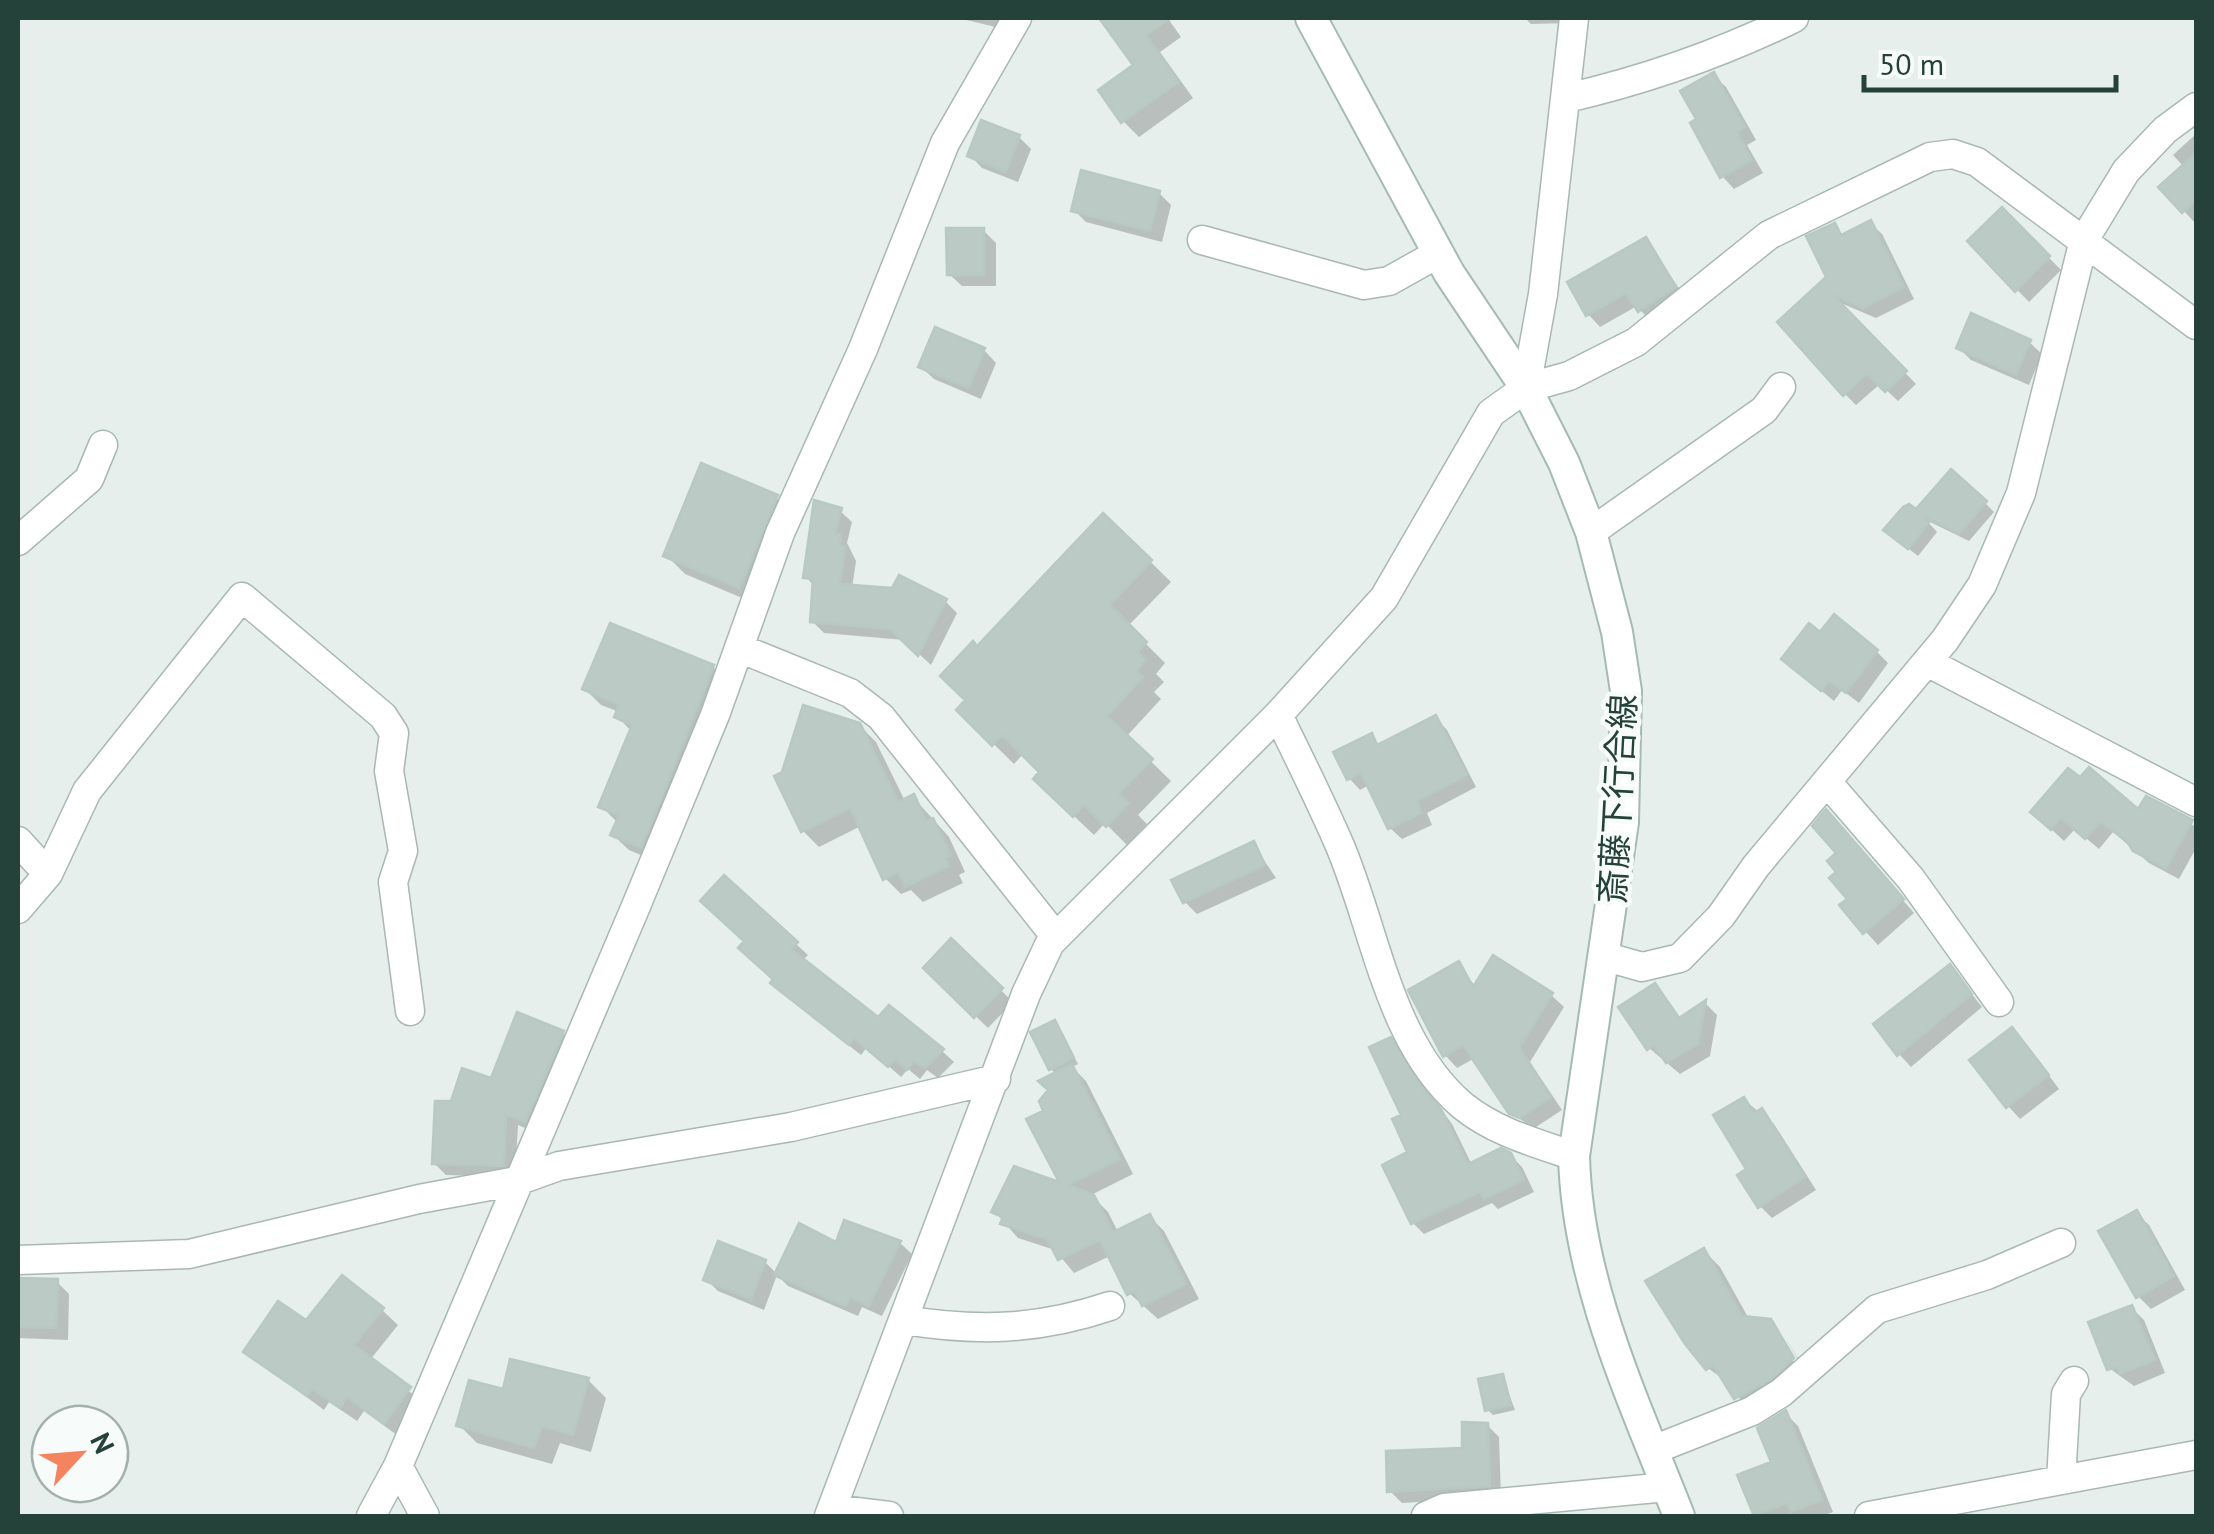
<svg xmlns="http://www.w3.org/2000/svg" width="2214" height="1534" viewBox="0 0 2214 1534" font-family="'PT Sans','Noto Sans JP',sans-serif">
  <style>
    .shadow { fill: #0003 }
    .building { fill: #bbcac4; stroke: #b8c9c2; stroke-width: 2.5 }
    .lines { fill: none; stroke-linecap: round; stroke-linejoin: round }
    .street-casing { stroke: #a8b8b2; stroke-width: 31 }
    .secondary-casing { stroke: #a4bbb3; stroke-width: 34 }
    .street { stroke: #fff; stroke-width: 28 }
    .secondary { stroke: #fff; stroke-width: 30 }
    .labels { text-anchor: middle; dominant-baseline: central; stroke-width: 9; stroke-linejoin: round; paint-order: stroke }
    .street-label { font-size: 35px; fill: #24423a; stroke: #f7fbf9 }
  </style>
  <rect width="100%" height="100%" fill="#e6efeb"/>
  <path class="shadow" d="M958,18H1011L1008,30Z
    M1102,18H1173L1169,20L1181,37L1160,52L1193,98L1139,137L1123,121L1136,66Z
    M1525,18H1570V23L1531,24Z
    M1713,75L1726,87L1756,140L1747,145L1763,173L1734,189L1722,176L1699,120Z
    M2196,134V224L2184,211V167L2173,155Z
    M1019,137L1031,149L1018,182L982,168L970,155Z
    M1159,193L1171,205L1162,242L1086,222L1074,210Z
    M2002,210L2061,270L2029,302L1970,241Z
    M1870,223L1882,234L1914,299L1876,318L1836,301L1916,384L1898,401L1880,384L1856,405L1845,394L1829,278L1834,226L1844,236Z
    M983,230L996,243V286H962L949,274Z
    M1646,240L1687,300L1652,323L1637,306L1600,327L1588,314Z
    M2029,342L2042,354L2029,385L1971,360L1959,348Z
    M984,350L996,363L981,399L934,379L921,367Z
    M776,498L795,517L759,605L685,574L666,555Z
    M1985,503L1994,512L1969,541L1926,520L1937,532L1918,556L1896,539L1916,513Z
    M840,511L852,522L847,543L856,561L852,588L945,601L957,613L931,665L904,640L824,633L812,621L815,587L806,577Z
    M1104,516L1171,582L1128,626L1165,663L1156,674L1164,682L1154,692L1161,699L1126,737L1171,781L1138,815L1147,824L1127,845L1105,823L1094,835L1056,799L1043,772L1024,753L1014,764L959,710L968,701L978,649Z
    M1820,635L1877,652L1888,663L1859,703L1842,690L1834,701L1796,670Z
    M713,667L729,683L657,862L629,850L613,835L618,823L601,806L632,732L617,716L619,712L601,705L585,689Z
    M1436,718L1447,730L1476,787L1427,813L1432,825L1402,839L1390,828L1369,785L1360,790L1349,778L1371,736L1381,746Z
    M859,725L876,742L905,801L913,797L949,837L965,872L959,875L963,883L923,902L911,890L901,894L885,878L861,826L819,847L803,831Z
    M2147,799L2196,827V848L2179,879L2149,863L2113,832L2099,849L2075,829L2064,841L2033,812H2138Z
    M1838,825L1914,913L1878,945L1842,906L1850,899L1839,873Z
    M1253,844L1276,878L1197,914L1185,902Z
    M951,942L1013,1002L988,1028L926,968Z
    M796,944L808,955L802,961L878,1021L942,1051L954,1062L938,1078L927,1070L920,1079L908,1069L901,1077L867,1047L861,1055L785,995L753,959Z
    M1458,965L1476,987L1551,995L1564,1007L1530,1062L1562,1110L1533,1129L1511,1112L1475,1058L1457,1068L1445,1055Z
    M1950,967L1982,1007L1911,1067L1899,1054Z
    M1655,986L1681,1019L1705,1003L1717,1015L1710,1056L1680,1074L1649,1048Z
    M1055,1023L1078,1064L1072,1067L1086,1081L1133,1174L1091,1195L1108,1212L1118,1232L1150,1217L1164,1231L1199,1299L1158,1319L1129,1293L1110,1256L1074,1273L1055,1250L1018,1238L994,1211L1064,1187L1047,1112L1056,1074L1051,1069Z
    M563,1033L575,1045L537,1133L518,1125L515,1177L446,1175L434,1163L453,1103Z
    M1390,1040L1452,1124L1472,1165L1510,1155L1522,1167L1534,1192L1498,1209L1492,1203L1424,1234L1413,1223L1411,1153Z
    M2024,1042L2059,1089L2020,1119L2008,1106Z
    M1744,1100L1774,1124L1816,1190L1772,1218L1760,1206L1749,1170Z
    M2136,1213L2149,1225L2185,1290L2151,1309L2138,1296Z
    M900,1243L912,1254L882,1316L862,1307L858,1316L788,1286L777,1275L764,1310L718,1291L706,1279L765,1262L777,1274L838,1245Z
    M1704,1251L1720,1267L1749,1319L1769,1322L1781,1334H1776L1799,1370L1803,1367L1784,1336L1809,1375L1752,1414L1727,1382L1708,1368Z
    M18,1280L57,1282L69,1294L68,1340L18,1338Z
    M2132,1308L2144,1320L2165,1373L2134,1386L2109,1368Z
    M382,1310L398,1325L370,1360L425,1404L401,1438L364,1411L357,1421L329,1402L324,1410L246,1352L306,1323Z
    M1502,1376L1515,1410L1493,1415L1487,1409Z
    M588,1380L606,1398L591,1452L560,1443L552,1464L477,1443L459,1425L505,1392Z
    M1786,1414L1798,1426L1833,1512L1822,1516L1756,1515Z
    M1487,1425L1499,1437L1501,1497L1402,1503L1390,1491L1464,1451Z"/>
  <path class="building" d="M1099,18H1171L1146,35L1179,82L1121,123L1098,90L1133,65Z
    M1714,72L1745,127L1737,132L1752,160L1720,178L1690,123L1696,119L1680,91Z
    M981,120L1020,135L1006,172L967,156Z
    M2196,153V200L2182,213L2158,187Z
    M1081,170L1160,191L1150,231L1071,211Z
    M2002,207L2050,256L2015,292L1967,241Z
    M1871,220L1904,287L1863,308L1833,295L1907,371L1885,392L1867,374L1843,396L1777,322L1826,277L1806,236L1835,223L1841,235Z
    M946,228H984V275H947Z
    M1646,237L1676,287L1638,312L1626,293L1586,316L1567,282Z
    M1971,313L2031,340L2016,375L1956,348Z
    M935,327L985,348L969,388L918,367Z
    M701,463L778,495L739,588L663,556Z
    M1951,469L1987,501L1959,534L1924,516L1930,521L1908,549L1883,530L1903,507L1909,504L1916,509Z
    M814,500L842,508L835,534H841L840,546L845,547L840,584L892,588L899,575L947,599L918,656L890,629L810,622L813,579L803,578Z
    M1103,513L1152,560L1110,605L1147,642L1137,652L1146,660L1136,671L1143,677L1107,716L1153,759L1119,794L1129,803L1106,827L1084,805L1073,817L1033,779L1039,772L1002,735L992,746L956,710L965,700L940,676L973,641L977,646Z
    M1834,614L1878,650L1846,693L1829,681L1821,691L1781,659L1809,623L1820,632Z
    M610,623L714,665L641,848L610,835L619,815L598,807L632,725L614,717L619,705L582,689Z
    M803,705L860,723L898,802L914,794L926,821L933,818L951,855L945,858L949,866L905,887L898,872L883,880L850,808L801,832L774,776L782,772Z
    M1436,715L1467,775L1417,801L1422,813L1388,829L1361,773L1347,780L1333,752L1372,733L1377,745Z
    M2089,767L2138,809L2146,796L2193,820L2166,868L2133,851L2126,840L2100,822L2085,839L2061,818L2051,830L2030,812L2068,768L2080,777Z
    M1826,809L1904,899L1863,934L1839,905L1847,899L1829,878L1836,872L1827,861L1836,853L1812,826Z
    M1254,841L1265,865L1183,903L1171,880Z
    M724,875L798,942L791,949L878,1017L889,1005L944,1049L925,1068L914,1061L907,1070L895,1059L888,1067L854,1038L849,1045L770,983L773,979L738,948L744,941L700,901Z
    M951,938L1003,988L974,1018L923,968Z
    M1493,955L1553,993L1519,1048L1551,1097L1520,1118L1509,1114L1463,1045L1443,1057L1408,990L1459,961L1473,987Z
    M1950,964L1972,994L1897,1056L1873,1024Z
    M1655,983L1679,1018L1706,1000L1698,1044L1666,1063L1654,1045L1647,1050L1618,1007Z
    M517,1012L564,1031L525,1122L506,1115L504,1166L432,1164L435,1101H451L462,1068L491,1078Z
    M1055,1020L1074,1058L1049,1070L1030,1032Z
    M2012,1027L2049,1075L2006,1108L1969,1060Z
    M1391,1037L1424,1090L1441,1109L1468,1164L1501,1148L1511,1153L1524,1180L1484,1199L1480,1192L1411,1224L1382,1165L1407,1152L1392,1119L1401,1115L1369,1047Z
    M1072,1064L1120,1159L1068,1185L1094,1195L1113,1232L1150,1214L1186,1284L1142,1306L1135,1291L1127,1295L1100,1240L1058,1260L1047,1239L1000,1224L1003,1217L991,1212L1014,1166L1059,1182L1026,1119L1043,1111L1039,1101L1048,1090L1038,1081Z
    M1744,1097L1754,1113L1762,1108L1805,1177L1758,1208L1737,1175L1746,1169L1713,1115Z
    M2137,1210L2174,1276L2136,1298L2098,1231Z
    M844,1220L901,1241L869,1306L850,1297L846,1306L774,1275L799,1223L836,1242Z
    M718,1241L766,1260L751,1299L703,1280Z
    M1704,1248L1742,1316L1771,1319L1794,1358L1771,1379L1734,1399L1713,1365L1706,1370L1685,1344L1645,1281Z
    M342,1275L384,1308L354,1345L411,1387L384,1424L347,1397L340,1408L312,1389L307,1396L243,1352L278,1301L306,1320Z
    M18,1278L58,1279L56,1328L18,1327Z
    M2132,1305L2155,1360L2120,1374L2117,1367L2107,1370L2088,1322Z
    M510,1359L589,1378L573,1435L542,1426L534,1448L456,1426L469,1380L503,1389Z
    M1503,1374L1511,1405L1485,1411L1478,1379Z
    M1786,1410L1822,1500L1791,1512L1787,1503L1754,1516L1737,1475L1771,1462L1757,1428Z
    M1462,1422L1488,1423L1490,1486L1387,1492L1386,1451L1462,1448Z"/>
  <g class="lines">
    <g class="street-casing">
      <path id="street" d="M1567,98C1645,80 1722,53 1794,18
        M1202,240L1364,285L1389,281L1439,253
        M1526,388L1543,294L1574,18
        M1591,532L1764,410L1781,387
        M18,541L89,479L103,445
        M739,648L850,693L881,717L1056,937
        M1927,662L2196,802
        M1278,715C1299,758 1321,802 1340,846C1376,931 1389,1044 1463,1106C1495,1132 1536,1143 1574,1156
        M1827,782L1911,879L1999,1002
        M18,841L48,874
        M18,909L48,874L87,791L242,597L383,716L394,733L389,771L403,851L393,882L410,1011
        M1603,956L1642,967L1680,958L1721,916L1756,866L1945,640L1982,585L2021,493L2084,240L2126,171L2165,130L2196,107
        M18,1260L189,1254L419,1199L517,1181L559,1166L791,1127L996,1079
        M904,1320C978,1332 1039,1330 1110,1306
        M1653,1450L1752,1411L1781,1393L1877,1309L1987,1275L2061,1243
        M398,1466L425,1516
        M2061,1480L2066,1394L2074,1381
        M832,1509L889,1516
        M371,1516L398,1466L636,906L715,715L780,533L863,349L945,143L1017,18
        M829,1516L1026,994L1050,943L1278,715L1384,598L1491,413L1526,388L1569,376L1636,342L1769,235L1930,157L1953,154L1977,162L2196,325
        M1426,1516L1444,1508L1667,1487
        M1869,1516L2196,1455"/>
    </g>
    <g class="secondary-casing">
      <path id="secondary" d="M1311,18L1449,273L1526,388L1564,463L1591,532L1617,632L1626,691L1623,822L1574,1156C1577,1282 1634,1401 1679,1516"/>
    </g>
    <use href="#street" class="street"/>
    <use href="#secondary" class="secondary"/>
  </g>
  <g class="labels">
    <g class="street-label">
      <text transform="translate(1617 799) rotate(-87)">斎藤下行合線</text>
    </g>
  </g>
  <rect width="2214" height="1534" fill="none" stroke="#24423a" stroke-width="40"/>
  <g transform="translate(80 1454) rotate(64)"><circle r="48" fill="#f7fbf9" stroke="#a3b1ad" stroke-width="2.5"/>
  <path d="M0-8L18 38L0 25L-18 38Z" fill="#f4845f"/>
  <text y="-15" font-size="28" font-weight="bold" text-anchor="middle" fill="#24423a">N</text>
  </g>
  <path d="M1864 75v15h252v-15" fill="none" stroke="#24423a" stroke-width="5"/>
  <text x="1879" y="75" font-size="30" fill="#24423a" stroke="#f7fbf9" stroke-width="8" paint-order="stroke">50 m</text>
</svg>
